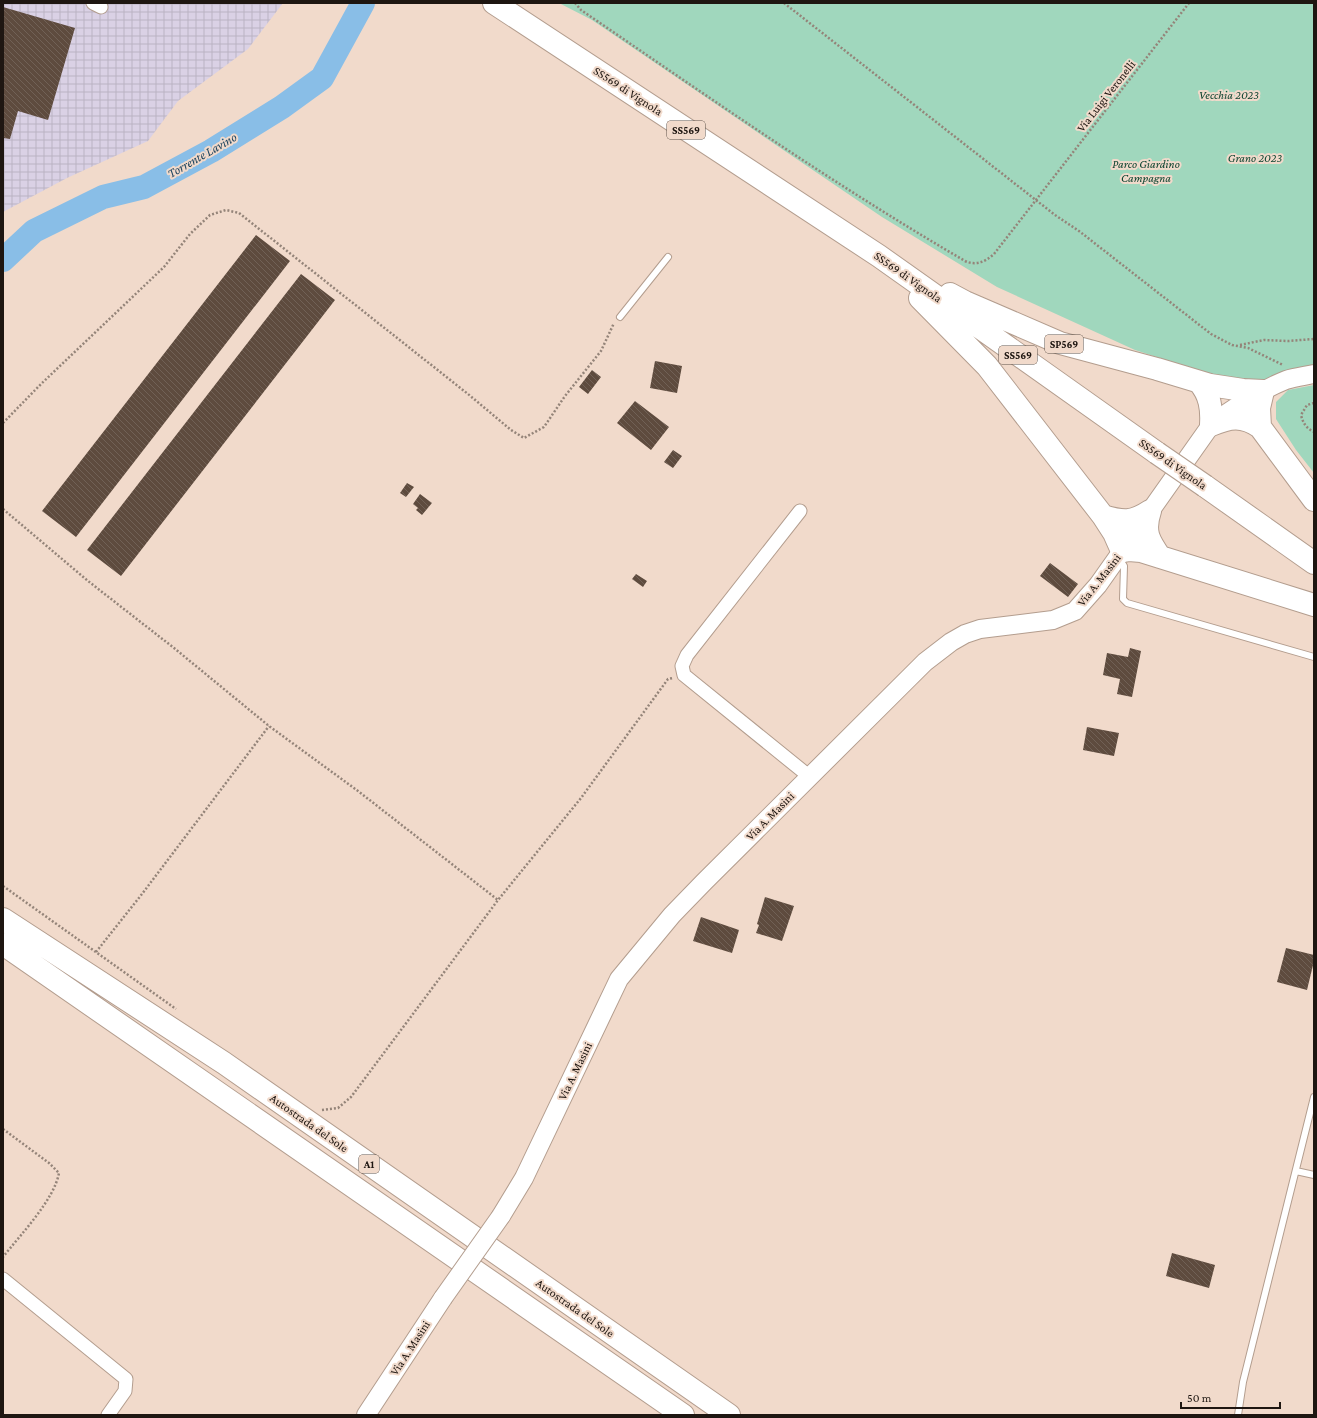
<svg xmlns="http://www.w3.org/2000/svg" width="1317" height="1418" viewBox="0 0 1317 1418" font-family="'Crimson Pro',serif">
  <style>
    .industrial { fill: url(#industrial-grid) }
    .green { fill: #a0d7bd }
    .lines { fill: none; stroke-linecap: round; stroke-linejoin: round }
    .river { stroke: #89bee7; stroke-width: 24 }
    .building { fill: url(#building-back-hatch) }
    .lane-casing { stroke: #b39d8e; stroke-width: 8 }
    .street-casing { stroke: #b39d8e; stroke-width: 15 }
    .secondary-casing { stroke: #b39d8e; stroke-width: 20 }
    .highway-casing { stroke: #b39d8e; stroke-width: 24 }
    .path { stroke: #948479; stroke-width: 2.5; stroke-dasharray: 2 2; stroke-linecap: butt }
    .lane { stroke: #fff; stroke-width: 6 }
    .street { stroke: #fff; stroke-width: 13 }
    .secondary { stroke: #fff; stroke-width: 18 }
    .highway { stroke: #fff; stroke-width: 22 }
    .secondary-bridge-casing { stroke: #b39d8e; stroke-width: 20; stroke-linecap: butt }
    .highway-bridge-casing { stroke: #b39d8e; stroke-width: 24; stroke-linecap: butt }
    .secondary-bridge { stroke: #fff; stroke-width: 18 }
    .highway-bridge { stroke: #fff; stroke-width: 22 }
    .labels { text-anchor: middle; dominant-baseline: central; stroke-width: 4; stroke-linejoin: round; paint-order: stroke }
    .shield { fill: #f1dacb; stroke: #5d5149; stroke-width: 1 }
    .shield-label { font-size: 11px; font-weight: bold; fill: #1e1611 }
    .street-label { font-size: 12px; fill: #1e1611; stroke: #f1dacb }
    .park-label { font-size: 12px; font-style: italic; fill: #0b432f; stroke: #f1dacb }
    .water-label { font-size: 13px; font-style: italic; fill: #153e5a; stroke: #f1dacb }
  </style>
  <defs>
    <pattern id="industrial-grid" width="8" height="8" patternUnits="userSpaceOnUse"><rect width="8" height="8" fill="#dad1e5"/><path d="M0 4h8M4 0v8" fill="none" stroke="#bbb3c3"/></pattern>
    <pattern id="building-back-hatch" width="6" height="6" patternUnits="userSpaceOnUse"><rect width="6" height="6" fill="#5e4b3e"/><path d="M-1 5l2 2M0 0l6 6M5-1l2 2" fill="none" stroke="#716156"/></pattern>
  </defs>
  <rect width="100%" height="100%" fill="#f1dacb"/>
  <path class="industrial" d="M3,3H283L248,49L178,101L148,141L67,178L3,212Z"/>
  <path class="green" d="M559,3H1314V377L1268,393L1135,350L997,287L882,217L592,20Z
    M1314,385V473L1296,450L1276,419V402L1288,390Z"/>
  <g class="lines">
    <path class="river" d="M3,260L34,231L103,197L144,187L211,151L282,107L322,78L363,3"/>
  </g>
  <path class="building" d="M3,7L75,28L48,120L18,111L10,139L3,138Z
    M256,235L290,261L76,537L42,511Z
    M301,274L335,300L121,576L87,550Z
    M655,361L682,366L677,393L650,388Z
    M592,370L601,377L588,394L579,387Z
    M635,401L669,427L651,450L617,423Z
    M673,450L682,456L673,468L664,462Z
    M407,483L414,487L406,497L400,493Z
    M420,494L432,503L422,515L416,510L418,508L413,504Z
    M1050,563L1078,584L1068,597L1040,576Z
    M636,574L647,581L643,587L632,579Z
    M1130,648L1141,651L1132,697L1117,694L1120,679L1103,675L1107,653L1128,657Z
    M1087,727L1119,733L1114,756L1083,750Z
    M765,897L794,906L782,941L756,933L759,925L757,924Z
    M701,917L739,930L732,953L693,941Z
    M1286,948L1314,955V961L1307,990L1277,982Z
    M1172,1253L1215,1265L1209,1288L1166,1276Z"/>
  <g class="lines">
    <g class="lane-casing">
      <path id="lane" d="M620,317L668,257
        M1119,558L1124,566L1123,599L1127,603L1314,657
        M1296,1171L1314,1175
        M1238,1415L1243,1382L1314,1097"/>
    </g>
    <g class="street-casing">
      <path id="street" d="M93,3L101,7
        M800,511L687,655L682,666L684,675L810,777
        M3,1279L126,1379L125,1391L108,1415"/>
    </g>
    <g class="secondary-casing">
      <path id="secondary" d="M501,1216L524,1178L619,979L672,915L704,882L925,662L951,642L965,634L980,629L1053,620L1075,611L1098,585L1211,425C1234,407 1259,391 1286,380C1295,377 1305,376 1314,374
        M366,1415L443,1298"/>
    </g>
    <g class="highway-casing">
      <path id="highway" d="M494,3L879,256L1157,453
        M950,294L965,302L1060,343L1157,369L1210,385L1243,390L1263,391L1259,408L1260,427
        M920,298L987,366L1103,516C1123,522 1132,523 1150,511
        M1199,382C1210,395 1212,408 1211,425C1230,417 1242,415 1260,427L1314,500
        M1205,486L1314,563
        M1150,511C1143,532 1149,541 1160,557
        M1103,516L1114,533L1122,551L1129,550L1141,551L1314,605
        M3,919L224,1063L729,1415
        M3,944L683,1415"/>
    </g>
    <path class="path" d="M575,3L581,10C707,96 833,184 965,261C976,266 985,262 994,254L1189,3
      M784,3L1055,215L1079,231L1211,334L1232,345L1248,348L1283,365
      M1240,345L1264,340L1288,341L1314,339
      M1314,403L1307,405L1301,415C1303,423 1306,428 1314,432
      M3,423L41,384L164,267L190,234L210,215L226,210L239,213L468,394L511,430L524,438L544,427L565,396L601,351L614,323
      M3,509L88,581L174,648L269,726L358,791L498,900L581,798L668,679L673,678
      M3,886L176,1009
      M96,952L142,894L269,726
      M322,1110L338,1108L351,1097L498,900
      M3,1129L49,1163L59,1173C54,1200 21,1234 3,1257"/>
    <use href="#lane" class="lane"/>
    <use href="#street" class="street"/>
    <use href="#secondary" class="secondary"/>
    <use href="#highway" class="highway"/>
    <g class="secondary-bridge-casing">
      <path id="secondary-bridge" d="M443,1298L501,1216"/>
    </g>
    <g class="highway-bridge-casing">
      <path id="highway-bridge" d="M1157,453L1205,486"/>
    </g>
    <use href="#secondary-bridge" class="secondary-bridge"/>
    <use href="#highway-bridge" class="highway-bridge"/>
  </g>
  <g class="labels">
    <g class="shield">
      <rect x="667" y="121" width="38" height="18" rx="3"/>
      <rect x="1045" y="335" width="38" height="18" rx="3"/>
      <rect x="999" y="346" width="38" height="18" rx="3"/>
      <rect x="359" y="1155" width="20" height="18" rx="3"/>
    </g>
    <g class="shield-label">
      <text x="686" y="130">SS569</text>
      <text x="1064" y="344">SP569</text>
      <text x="1018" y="355">SS569</text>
      <text x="369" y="1164">A1</text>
    </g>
    <g class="street-label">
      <text transform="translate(628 91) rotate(33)">SS569 di Vignola</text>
      <text transform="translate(1106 96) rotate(-52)">Via Luigi Veronelli</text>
      <text transform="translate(908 277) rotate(35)">SS569 di Vignola</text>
      <text transform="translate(1173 464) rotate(35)">SS569 di Vignola</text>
      <text transform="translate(1099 580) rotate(-52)">Via A. Masini</text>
      <text transform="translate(770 816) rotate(-45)">Via A. Masini</text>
      <text transform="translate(575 1071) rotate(-64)">Via A. Masini</text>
      <text transform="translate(309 1123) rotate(35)">Autostrada del Sole</text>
      <text transform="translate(575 1308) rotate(35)">Autostrada del Sole</text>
      <text transform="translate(410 1348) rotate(-57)">Via A. Masini</text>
    </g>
    <g class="park-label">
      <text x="1229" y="95">Vecchia 2023</text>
      <text x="1255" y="158">Grano 2023</text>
      <text x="1146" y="164">Parco Giardino<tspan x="1146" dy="14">Campagna</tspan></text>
    </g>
    <g class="water-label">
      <text transform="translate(202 155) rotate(-30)">Torrente Lavino</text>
    </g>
  </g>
  <rect width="1317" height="1418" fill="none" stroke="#1e1611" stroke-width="8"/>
  <path d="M1181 1402v6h99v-6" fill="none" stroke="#1e1611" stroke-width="2"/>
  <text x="1187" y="1402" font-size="12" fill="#1e1611" stroke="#f1dacb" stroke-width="3" paint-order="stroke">50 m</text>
</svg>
